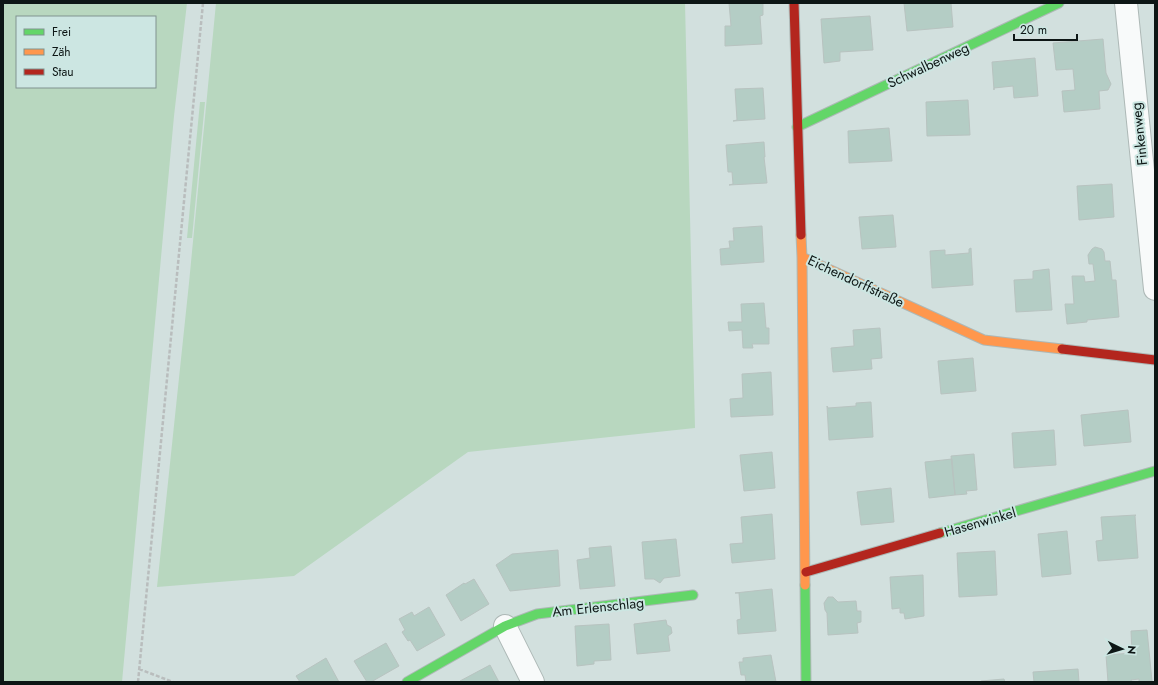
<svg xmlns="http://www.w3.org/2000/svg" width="1158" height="685" viewBox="0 0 1158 685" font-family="Jost,sans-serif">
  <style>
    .green { fill: #b8d7bf; fill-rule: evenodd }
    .building { fill: #b4cdc5; stroke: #b8c3c0 }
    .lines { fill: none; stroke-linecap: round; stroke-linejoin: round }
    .street-casing { stroke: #adb8b6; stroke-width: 24 }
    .fast-casing { stroke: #adb8b6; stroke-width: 11 }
    .slow-casing { stroke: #adb8b6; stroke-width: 11 }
    .jam-casing { stroke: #adb8b6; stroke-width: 11 }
    .path { stroke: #b9bdbd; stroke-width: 2.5; stroke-dasharray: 4 2; stroke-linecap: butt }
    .street { stroke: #f8fafa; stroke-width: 22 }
    .fast { stroke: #63d668; stroke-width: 9 }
    .slow { stroke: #ff974d; stroke-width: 9 }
    .jam { stroke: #b3261e; stroke-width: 9 }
    .labels { text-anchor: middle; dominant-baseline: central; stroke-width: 4; stroke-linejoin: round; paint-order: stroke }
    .street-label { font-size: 14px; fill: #0d1615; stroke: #cce6e2 }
  </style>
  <rect width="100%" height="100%" fill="#d2e0de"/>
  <path class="green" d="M3,3H187L174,116L122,682H3ZM17,17H155V87H17Z
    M216,3H685L695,428L468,452L294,576L157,587L189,283Z
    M200,102H205L192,238H187Z"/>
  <path class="building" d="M729,3H763V15L760,16L762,44L725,46V26H731Z
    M904,3H951L953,27L907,31Z
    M870,16L873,50L840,52V61L824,63L821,19Z
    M1103,39L1106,73L1111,84L1108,90L1099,91L1100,109L1064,112L1062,91L1075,90L1073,69L1056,70L1053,43Z
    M1035,58L1038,96L1014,98L1013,86L994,88V90L992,62Z
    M763,88L765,119L733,121L737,120L735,89Z
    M968,100L970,135L927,136L926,102Z
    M889,128L892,161L849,163L848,131Z
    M764,142L765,157H764L767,183L729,185L733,184L732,172H728L726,145Z
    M1112,184L1114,217L1079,220L1077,186Z
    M893,215L896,247L862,249L859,217Z
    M762,226L764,262L721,265L720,249L730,248L729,241H734L733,228Z
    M1095,247L1102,249L1104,252L1105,261H1110L1112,280H1116L1119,317L1087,320V322L1067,324L1065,304H1074L1072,276H1084L1085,282L1095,281L1093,264H1089L1088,255L1092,249Z
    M971,248L973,285L932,288L930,251L945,250V255L969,253V249Z
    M1049,269L1052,310L1016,312L1014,280L1033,279V271Z
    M764,303L766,328H769V344H752L753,348H743L742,330L729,331L728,322H742L741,304Z
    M880,328L882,358L871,359L872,369L833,372L831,348L854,346L853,330Z
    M973,358L976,391L941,394L938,361Z
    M771,372L773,415L731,417L730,399L743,398L742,374Z
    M871,402L873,437L829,440L827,406L828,408L856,406V403Z
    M1128,410L1131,442L1084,446L1081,415Z
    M1054,430L1056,465L1014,468L1012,433Z
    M772,452L775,488L744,491L740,455Z
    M974,454L977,490L966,491L967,494L955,495L951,456Z
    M952,459L955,495L929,498L925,462Z
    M891,488L894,522L861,525L857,492Z
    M772,514L775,559L732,563L730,544L743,543L741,517Z
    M1136,515L1135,516L1138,558L1098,561L1096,541L1103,540L1101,517Z
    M1067,531L1071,574L1042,577L1038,534Z
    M676,539L680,576L664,578L660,583L654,579H645L642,542Z
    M611,546L615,586L580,589L577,560L590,558L589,548Z
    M558,550L560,586L510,591L496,565L512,554Z
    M995,551L997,595L959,597L957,553Z
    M923,575L924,616L905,619L904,613H900V608L892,609L890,577Z
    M474,579L489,604L461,621L446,595L464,583L465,584Z
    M772,589L776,631L738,634L737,620L741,619L739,593H735Z
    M828,597H833L838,602L856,601L857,611H861V622L857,623L858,633L828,635L827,613L825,610L824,603Z
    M429,607L445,635L417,651L410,640L408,641L402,632L405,630L399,619L412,612L414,616Z
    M666,620L667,625L671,627L672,633L668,636L670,651L637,654L634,624Z
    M609,624L611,660L594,661V664L577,666L575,626Z
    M1147,630L1152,681L1139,682V679L1131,680L1132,682H1108L1106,655L1132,653L1131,631Z
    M386,643L399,666L371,682H367L354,661Z
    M771,655L776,682H746L745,675H741L739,662H743V658Z
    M326,658L339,682H300L296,676Z
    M490,665L499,682H460V681Z
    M1078,669L1079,682H1034L1033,672Z
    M1004,679L1005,682H981V681Z"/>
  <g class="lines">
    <g class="street-casing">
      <path id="street" d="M1126,3L1155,289
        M505,626L533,682"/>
    </g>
    <g class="fast-casing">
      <path id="fast" d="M797,127L1059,3
        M940,533L1155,471
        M805,585L806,682
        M407,682L505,626L537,614L693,595"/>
    </g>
    <g class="slow-casing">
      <path id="slow" d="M801,235L802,257L984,340L1062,349
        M802,257L805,585"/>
    </g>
    <g class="jam-casing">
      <path id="jam" d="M794,3L801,235
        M1062,349L1155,360
        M806,572L940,533"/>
    </g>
    <path class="path" d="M139,669L173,682
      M138,682L203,3"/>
    <use href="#street" class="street"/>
    <use href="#fast" class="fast"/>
    <use href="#slow" class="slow"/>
    <use href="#jam" class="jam"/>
  </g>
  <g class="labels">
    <g class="street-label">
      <text transform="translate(928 65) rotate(-25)">Schwalbenweg</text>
      <text transform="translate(1139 134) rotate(-96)">Finkenweg</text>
      <text transform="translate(856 281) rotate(25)">Eichendorffstraße</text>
      <text transform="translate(980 522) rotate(-16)">Hasenwinkel</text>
      <text transform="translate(598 607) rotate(-6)">Am Erlenschlag</text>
    </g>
  </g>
  <rect width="1158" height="685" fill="none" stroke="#0d1615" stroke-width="8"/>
  <rect x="16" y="16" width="140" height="72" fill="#cce6e2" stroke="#809390"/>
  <rect x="24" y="29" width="20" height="6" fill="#63d668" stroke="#809390"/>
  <text x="52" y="36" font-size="12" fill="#0d1615">Frei</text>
  <rect x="24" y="49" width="20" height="6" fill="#ff974d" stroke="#809390"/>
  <text x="52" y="56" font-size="12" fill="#0d1615">Zäh</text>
  <rect x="24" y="69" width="20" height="6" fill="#b3261e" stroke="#809390"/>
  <text x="52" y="76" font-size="12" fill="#0d1615">Stau</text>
  <g transform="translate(1122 649) rotate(95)" stroke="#cce6e2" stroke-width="3" paint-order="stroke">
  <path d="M0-3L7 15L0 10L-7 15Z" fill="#0d1615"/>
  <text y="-6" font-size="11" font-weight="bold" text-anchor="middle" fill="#0d1615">N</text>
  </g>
  <path d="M1014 34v6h63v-6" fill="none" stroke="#0d1615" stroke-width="2"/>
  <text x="1020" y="34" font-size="12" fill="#0d1615" stroke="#cce6e2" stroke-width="3" paint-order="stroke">20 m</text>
</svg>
